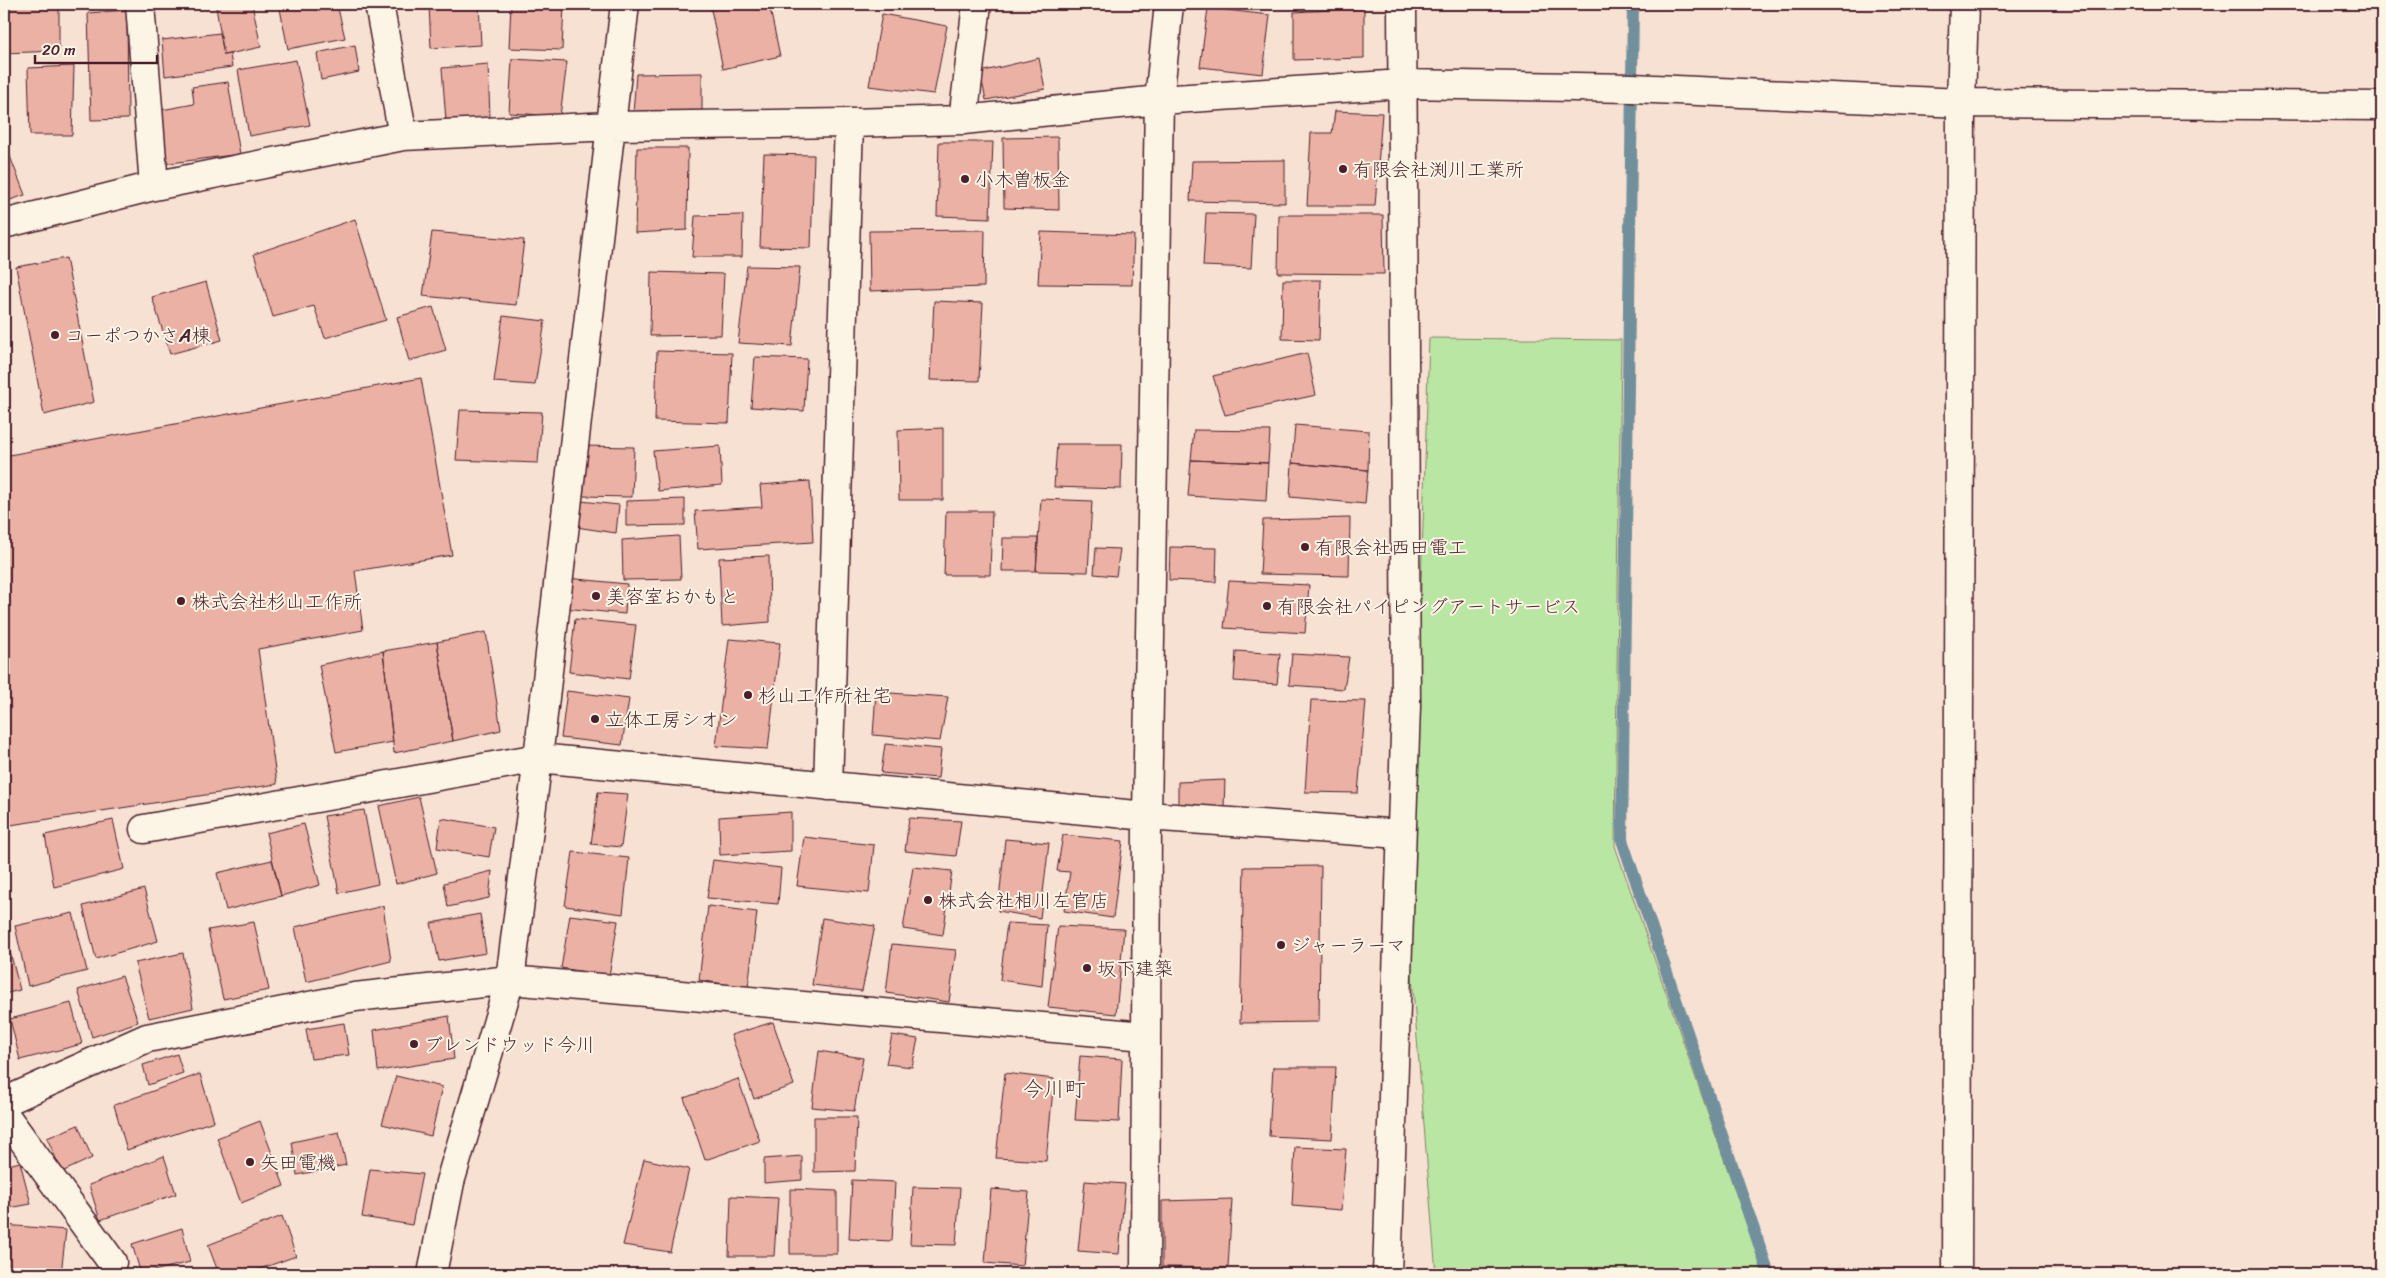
<svg xmlns="http://www.w3.org/2000/svg" width="2386" height="1278" viewBox="0 0 2386 1278" font-family="Sriracha,'Klee One',sans-serif">
  <style>
    .green { fill: #bae6a3; stroke: #828267 }
    .lines { fill: none; stroke-linecap: round; stroke-linejoin: round }
    .stream { stroke: #72909c; stroke-width: 12 }
    .building { fill: #ebb1a5; stroke: #4a1f2b }
    .minor-casing { stroke: #4a1f2b; stroke-width: 31 }
    .minor { stroke: #fcf5e5; stroke-width: 28 }
    .poi-dot { fill: #4a1f2b; stroke: #fcf5e5; stroke-width: 2 }
    .labels { text-anchor: middle; dominant-baseline: central; stroke-width: 4; stroke-linejoin: round; paint-order: stroke }
    .poi-label { font-size: 19px; fill: #4a1f2b; stroke: #fcf5e5; text-anchor: start }
    .quarter-label { font-size: 21px; fill: #4a1f2b; stroke: #fcf5e5 }
  </style>
  <rect width="100%" height="100%" fill="#f7e1d2"/>
  <filter id="ink" filterUnits="userSpaceOnUse"><feTurbulence type="fractalNoise" baseFrequency=".02" numOctaves="2"/><feDisplacementMap in="SourceGraphic" scale="10" xChannelSelector="R" yChannelSelector="G"/><feConvolveMatrix kernelMatrix="1 2 1 2 8 2 1 2 1" color-interpolation-filters="sRGB"/></filter>
  <g filter="url(#ink)">
    <path class="green" d="M1429,338L1621,340L1615,846L1764,1274H1436L1411,964L1413,837Z"/>
    <g class="lines">
      <path class="stream" d="M1633,4L1622,840L1769,1274"/>
    </g>
    <path class="building" d="M4,4H59V51L4,53Z
      M232,4H252L261,47L224,55L216,7Z
      M279,4H337L345,38L288,49Z
      M429,4H479L481,45L431,48Z
      M511,4H564L562,50L509,48Z
      M710,4H769L780,56L723,69Z
      M1208,8L1270,15L1263,74L1200,67Z
      M1364,8V58L1294,60V12Z
      M127,10L128,119L91,120L88,13Z
      M882,14L947,26L934,94L869,86Z
      M220,33L224,55L230,54L232,67L165,76L162,40Z
      M355,45L359,72L321,80L317,53Z
      M1039,58L1045,89L986,100L980,72Z
      M512,59L567,62L560,116L509,113Z
      M296,60L310,125L249,136L238,70Z
      M488,64L490,118L446,121L442,68Z
      M74,66L72,135H30L28,68Z
      M702,73V114H633L636,74Z
      M228,82L240,154L163,164L156,111L194,104L192,87Z
      M1335,111L1382,113L1375,206H1307L1311,133H1332Z
      M1058,137L1059,210L1004,208L1003,138Z
      M4,141L25,195L4,202Z
      M939,142H993L990,218L937,216Z
      M637,148H688L687,230L635,233Z
      M764,154L814,155L811,248L760,247Z
      M1285,160V203L1190,201L1192,161Z
      M1206,213L1254,214L1251,268L1203,266Z
      M743,215L742,257H692L695,216Z
      M1279,215H1383L1384,274L1278,273Z
      M355,219L386,320L325,338L314,306L273,317L254,254Z
      M985,230L984,287L870,291L869,231Z
      M432,232L524,240L516,305L423,296Z
      M1041,232L1134,235L1132,285L1038,284Z
      M66,258L94,402L44,415L16,267Z
      M747,266L800,267L792,346L738,343Z
      M651,272L724,274L721,335L650,336Z
      M1283,280H1321L1319,340L1282,339Z
      M206,282L222,340L170,354L152,297Z
      M934,301L983,303L979,381L930,380Z
      M433,307L446,350L409,361L397,317Z
      M503,316L545,321L535,385L494,382Z
      M657,351L732,353L729,423L655,421Z
      M1307,353L1316,395L1225,415L1213,376Z
      M755,357L807,359L804,411L751,407Z
      M421,378L452,555L355,571L363,630L258,649L277,784L4,826V456Z
      M460,410L542,412L538,463L456,460Z
      M1295,425L1369,431L1368,470L1292,463Z
      M943,428V500H899L898,430Z
      M1194,430L1270,431L1268,463L1191,460Z
      M1057,444H1122L1121,489L1054,487Z
      M583,446L634,447L632,497L581,496Z
      M720,446L722,485L658,491L653,451Z
      M1191,460L1268,463L1266,501L1188,496Z
      M1292,463L1368,470L1365,504L1290,497Z
      M810,481L813,542L698,549L695,511L762,507L760,485Z
      M685,499V525L626,526V501Z
      M1041,499L1092,501L1088,572L1036,571Z
      M581,501L619,505L616,533L576,527Z
      M946,511H992L990,575H944Z
      M1350,518L1349,576L1260,574L1263,520Z
      M679,536L681,579L623,580L622,540Z
      M1003,538H1038L1036,571H1002Z
      M1170,547L1217,548L1216,582L1169,580Z
      M1096,548L1120,549L1116,576L1094,574Z
      M769,556L770,622L722,626L719,558Z
      M567,578L627,584L625,614L564,608Z
      M1229,581L1309,585L1305,633L1224,628Z
      M575,619L636,625L629,679L569,672Z
      M486,632L501,730L453,741L437,642Z
      M729,639L780,643L768,749L716,746Z
      M437,642L453,741L394,753L383,651Z
      M383,651L393,742L336,752L319,665Z
      M1236,651L1280,654L1277,684L1234,681Z
      M1292,654L1349,657L1344,689L1289,685Z
      M567,691L629,699L622,745L561,738Z
      M876,692L948,697L940,741L873,735Z
      M1311,700L1366,701L1358,793L1305,792Z
      M885,744L941,749L938,778L881,773Z
      M1225,780L1224,807H1178V782Z
      M598,792L628,794L621,847L591,844Z
      M419,797L437,873L396,884L379,806Z
      M364,810L378,884L339,893L324,816Z
      M791,812V851L720,855L719,817Z
      M441,818L494,827L489,857L437,848Z
      M909,818L961,821L956,856L905,851Z
      M113,820L124,869L54,887L45,835Z
      M304,824L320,885L281,896L266,833Z
      M1063,835L1123,841L1113,918L1064,911L1070,872L1057,871Z
      M804,837L874,845L869,893L797,886Z
      M1005,839L1049,843L1040,918L998,911Z
      M573,852L629,858L623,914L565,906Z
      M272,860L281,896L226,910L217,873Z
      M713,860L781,868L778,904L707,898Z
      M1321,866L1319,1022L1240,1023L1244,867Z
      M913,867L952,871L943,935L903,929Z
      M492,871L489,898L448,907L444,883Z
      M144,889L158,941L96,959L83,906Z
      M383,906L391,961L306,982L295,927Z
      M708,906L757,912L748,988L699,980Z
      M73,913L87,971L28,986L15,926Z
      M480,914L486,953L439,961L431,923Z
      M570,915L618,921L609,976L561,968Z
      M822,918L875,926L862,991L812,985Z
      M254,922L269,990L223,999L208,930Z
      M1007,923L1047,925L1042,986L1000,980Z
      M1058,926L1124,929L1116,1014L1048,1007Z
      M7,940L20,990L4,994V941Z
      M892,944L956,950L949,1002L886,993Z
      M183,953L193,1008L149,1018L135,963Z
      M122,976L138,1022L92,1037L78,990Z
      M71,1003L82,1044L20,1060L10,1019Z
      M449,1016L454,1059L378,1071L374,1030Z
      M773,1022L794,1085L754,1099L731,1035Z
      M344,1023L349,1055L311,1059L306,1029Z
      M892,1035L918,1039L912,1067L886,1064Z
      M819,1051L863,1058L854,1111L812,1107Z
      M177,1054L183,1073L148,1085L143,1065Z
      M1080,1056L1122,1059L1119,1122L1075,1120Z
      M1273,1067H1336L1332,1139L1269,1136Z
      M1005,1073L1054,1079L1046,1161L996,1158Z
      M200,1074L214,1121L127,1150L114,1105Z
      M396,1076L442,1087L431,1136L382,1124Z
      M738,1079L760,1141L705,1160L684,1098Z
      M814,1117H857L855,1171L814,1172Z
      M260,1121L284,1186L241,1203L217,1138Z
      M78,1125L92,1158L62,1172L47,1138Z
      M339,1132L346,1165L297,1175L292,1142Z
      M1295,1147L1346,1149L1341,1210L1292,1206Z
      M164,1156L176,1194L100,1220L89,1185Z
      M802,1156V1180L764,1183V1159Z
      M644,1159L689,1169L670,1252L623,1245Z
      M20,1162L31,1204L4,1209V1166Z
      M370,1169L422,1174L412,1225L362,1217Z
      M852,1180L895,1182L892,1241L849,1239Z
      M1085,1181L1125,1184L1119,1254L1078,1251Z
      M913,1187L960,1188L956,1245L910,1244Z
      M790,1189L837,1191V1254H790Z
      M991,1189L1029,1192L1022,1266L985,1263Z
      M731,1196L778,1198L774,1256H729Z
      M1232,1199L1228,1268L1162,1267V1201Z
      M282,1216L296,1256L246,1274H219L208,1245Z
      M4,1225L66,1230L61,1274H23L4,1271Z
      M182,1228L190,1262L141,1274L132,1244Z"/>
    <g class="lines">
      <g class="minor-casing">
        <path id="minor" d="M140,4L154,186
          M379,4L403,136
          M963,120L977,4
          M4,224L154,186L403,136L611,126L849,123L963,120L1159,100L1403,84L1632,88L1961,103L2382,106
          M828,786L849,123
          M144,829L538,758L1147,816L1401,834
          M4,1102L147,1038L355,997L510,980L1145,1036
          M4,1114L112,1262
          M432,1274L450,1182L510,980L538,758L625,4
          M1145,1274L1147,816L1159,100L1169,4
          M1387,1274L1406,706L1402,4
          M1957,1274L1961,103L1964,4"/>
      </g>
      <use href="#minor" class="minor"/>
    </g>
  </g>
  <g class="poi-dot">
    <circle cx="1343" cy="169" r="5"/>
    <circle cx="965" cy="179" r="5"/>
    <circle cx="55" cy="335" r="5"/>
    <circle cx="1305" cy="547" r="5"/>
    <circle cx="596" cy="596" r="5"/>
    <circle cx="181" cy="601" r="5"/>
    <circle cx="1267" cy="606" r="5"/>
    <circle cx="748" cy="695" r="5"/>
    <circle cx="595" cy="719" r="5"/>
    <circle cx="928" cy="900" r="5"/>
    <circle cx="1281" cy="945" r="5"/>
    <circle cx="1087" cy="968" r="5"/>
    <circle cx="414" cy="1044" r="5"/>
    <circle cx="250" cy="1162" r="5"/>
  </g>
  <g class="labels">
    <g class="poi-label">
      <text x="1353" y="169">有限会社渕川工業所</text>
      <text x="975" y="179">小木曽板金</text>
      <text x="65" y="335">コーポつかさA棟</text>
      <text x="1315" y="547">有限会社西田電工</text>
      <text x="606" y="596">美容室おかもと</text>
      <text x="191" y="601">株式会社杉山工作所</text>
      <text x="1277" y="606">有限会社パイピングアートサービス</text>
      <text x="758" y="695">杉山工作所社宅</text>
      <text x="605" y="719">立体工房シオン</text>
      <text x="938" y="900">株式会社相川左官店</text>
      <text x="1291" y="945">ジャーラーマ</text>
      <text x="1097" y="968">坂下建築</text>
      <text x="424" y="1044">ブレンドウッド今川</text>
      <text x="260" y="1162">矢田電機</text>
    </g>
    <g class="quarter-label">
      <text x="1054" y="1089">今川町</text>
    </g>
  </g>
  <rect width="2386" height="1278" fill="none" stroke="#fcf5e5" stroke-width="20"/>
  <rect x="10" y="10" width="2366" height="1258" fill="none" stroke="#4a1f2b" stroke-width="2" filter="url(#ink)"/>
  <path d="M35 55v8h122v-8" fill="none" stroke="#4a1f2b" stroke-width="2.5"/>
  <text x="42" y="55" font-size="15" fill="#4a1f2b" stroke="#fcf5e5" stroke-width="4" paint-order="stroke">20 m</text>
</svg>
